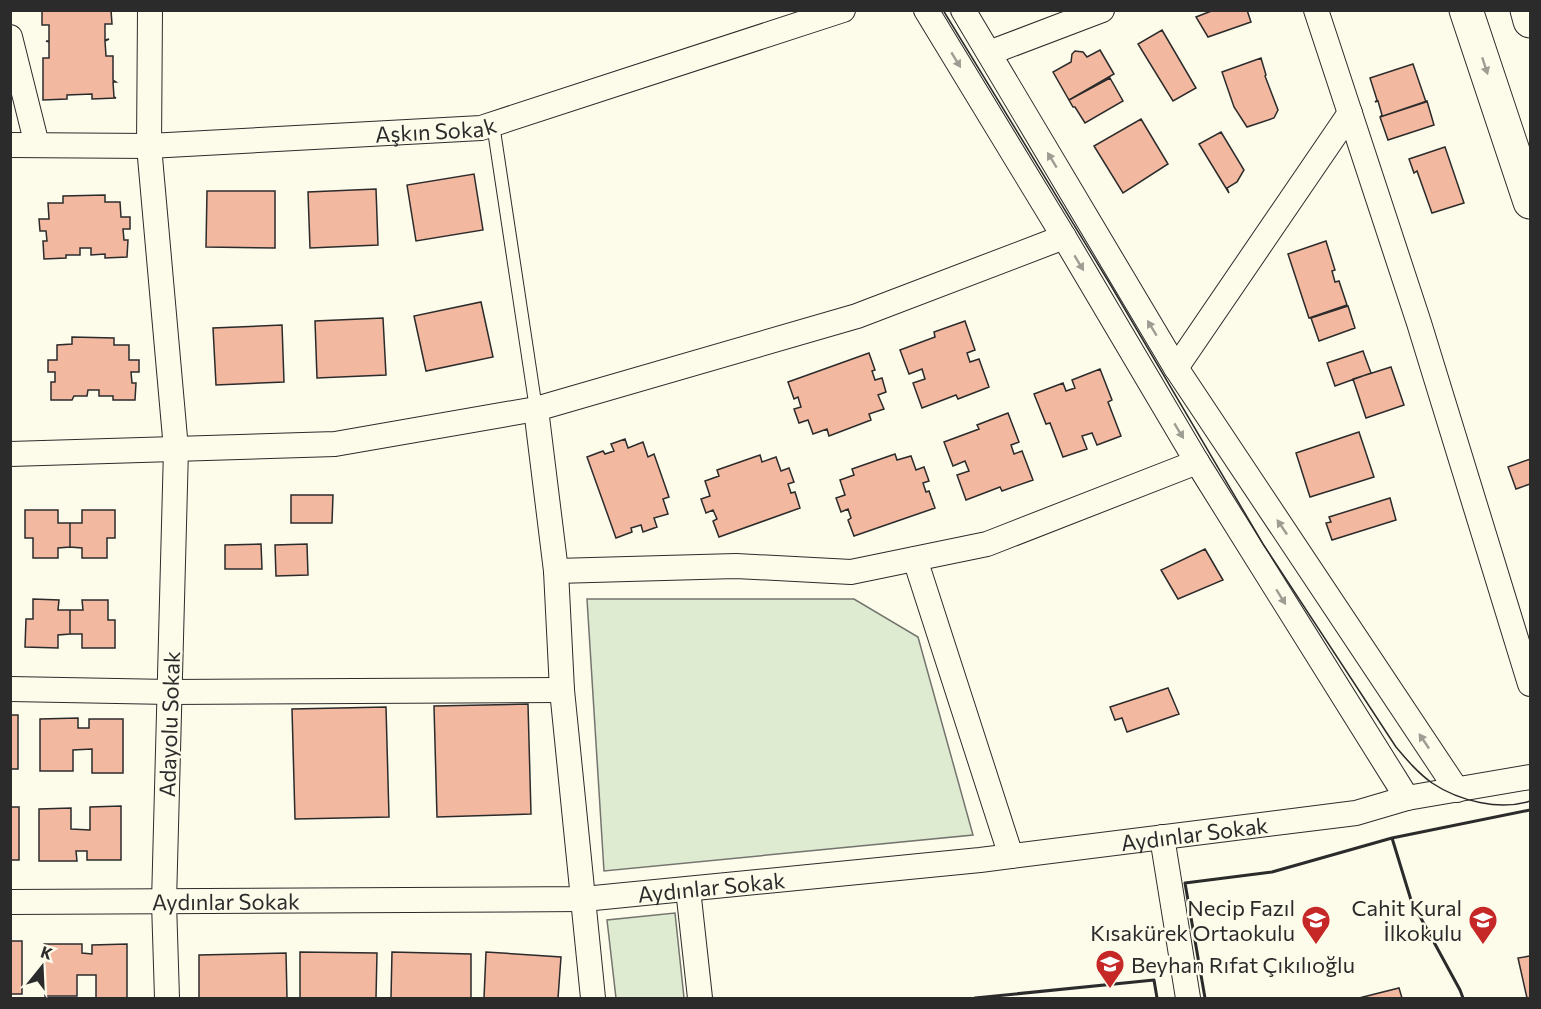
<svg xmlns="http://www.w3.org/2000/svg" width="1541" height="1009" viewBox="0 0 1541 1009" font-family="Commissioner,sans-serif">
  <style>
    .green { fill: #deebd1; stroke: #74746e; stroke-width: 1.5 }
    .building { fill: #f2b8a0; stroke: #2b2b2b; stroke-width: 1.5 }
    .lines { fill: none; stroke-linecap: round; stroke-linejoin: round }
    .service-casing { stroke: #2b2b2b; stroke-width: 14 }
    .minor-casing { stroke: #2b2b2b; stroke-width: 26 }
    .primary-casing { stroke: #2b2b2b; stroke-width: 35 }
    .service { stroke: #fdfbea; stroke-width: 12 }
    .minor { stroke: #fdfbea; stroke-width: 24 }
    .primary { stroke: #fdfbea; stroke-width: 33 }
    .tram { stroke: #2b2b2b; stroke-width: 1.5 }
    .wall { stroke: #2b2b2b; stroke-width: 3 }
    .oneway { fill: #9e9d94 }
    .labels { text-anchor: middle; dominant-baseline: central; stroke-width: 4.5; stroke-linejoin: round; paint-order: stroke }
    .street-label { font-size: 22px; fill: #2b2b2b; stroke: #fdfbea }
    .poi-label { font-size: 22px; fill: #2b2b2b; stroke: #fdfbea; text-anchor: end }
  </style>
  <rect width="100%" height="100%" fill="#fdfbea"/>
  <path class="green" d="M587,599H854L918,637L973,835L604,871Z
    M675,913L684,998H616L607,920Z"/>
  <path class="building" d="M42,10H111L112,24H105V40L109,39L105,41L106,56H113V80L116,82H113L114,97L116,98L92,99V94L67,95V99L43,100V58H49V42L46,41H49V25H42Z
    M1214,10H1247L1251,22L1208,37L1196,17Z
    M1162,30L1196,88L1173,101L1138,44Z
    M1100,50L1114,74L1069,100L1053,72L1071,62L1072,54L1075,51L1083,52L1087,57Z
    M1261,58L1266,75L1265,76L1278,110L1274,118L1247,127L1234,107L1222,72Z
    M1413,64L1426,102L1380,117L1382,115L1378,101L1375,102L1377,100L1370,78Z
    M1110,78L1123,101L1085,123L1075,107H1073L1069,100Z
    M1427,101L1434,125L1388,140L1380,117Z
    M1141,119L1168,164L1123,193L1094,146Z
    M1221,132L1244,170L1237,182L1227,188L1229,193L1199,144Z
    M1445,147L1464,203L1432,213L1417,171L1414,173L1409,159Z
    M474,174L483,230L416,241L407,185Z
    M376,189L378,245L310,248L308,192Z
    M207,191H275V248L206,247Z
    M105,195V202H120L121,217H130V229H123L124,240H128L127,257L105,258V254L91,255V248H80V255H66V258L44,259L43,241H47L46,231H40L39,219H49L48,203H63V196Z
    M1326,241L1335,270L1332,271L1335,282L1339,281L1347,305L1309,318L1288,254Z
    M481,302L493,357L426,371L414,316Z
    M1348,306L1355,328L1319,341L1311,318Z
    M383,318L386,375L317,378L315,321Z
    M965,321L975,350L967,353L970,362L979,359L989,387L958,399L956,395L922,408L913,383L925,379L922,369L909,374L900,350L935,337L934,332Z
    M282,325L284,382L216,385L213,328Z
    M72,337L114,338V345H129V360H139V372H131L132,383H136L135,400H113V396H99V390H88L87,396H74L72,400H51V382H55V372H48V360H57V345L72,344Z
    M1363,351L1371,373L1335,386L1327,363Z
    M869,353L875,370L872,371L875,380L882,378L886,392L878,395L884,409L869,414L871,420L829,436L827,429L813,434L808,420L799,423L794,409L801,407L798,397L794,399L788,382Z
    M1391,367L1404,405L1366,418L1353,379Z
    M1100,369L1112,400L1108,402L1121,436L1097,445L1092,433L1082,436L1087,449L1063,457L1050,423L1046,424L1034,394L1063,383L1066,391L1075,388L1072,380Z
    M1008,413L1019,442L1011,445L1014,454L1022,451L1033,480L1002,491L1000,487L966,500L957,475L969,471L965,461L953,466L944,442L979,429L977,425Z
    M1359,432L1374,477L1310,497L1296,453Z
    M625,439L628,448L643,442L648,457L654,454L669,497L663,499L668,514L654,518L657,527L643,532L641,525L631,528L632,532L616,538L587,457L603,451L605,454L614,451L611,444Z
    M895,454L897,460L911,456L916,470L924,467L929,481L923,483L926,492L929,491L935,508L854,536L848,520L851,518L848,509L841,512L836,498L845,495L840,480L854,475L852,469Z
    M760,455L762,462L776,457L781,471L789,468L794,482L788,484L791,493L795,492L800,508L719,537L713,521L717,519L713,510L706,513L701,499L710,496L705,481L719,476L717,470Z
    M1530,459V484L1516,489L1508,467Z
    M291,495H333L332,523H291Z
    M1390,498L1396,520L1332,540L1326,523L1331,522L1329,517Z
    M25,510H58V523H70V547L58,548V558H33V538H25Z
    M82,510H115V538H107V558H82V548L70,547V523H82Z
    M261,544L262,569H225V545Z
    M307,544L308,575L276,576L275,545Z
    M1205,549L1223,580L1178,599L1161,570Z
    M33,599L59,600L58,610H70V634L58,635V648L25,647L26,619H33Z
    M82,600H108V620H115V648H82V634H70V610H83Z
    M1168,688L1179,714L1127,732L1122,718L1115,720L1110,707Z
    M528,704L531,814L437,817L434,706Z
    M386,707L389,817L295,819L292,709Z
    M10,715H18V769H10Z
    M78,718V728H89V719H123V773H92V749L73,750V771H40V719Z
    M121,806V860H87V851H76L77,861H39V809L71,808V829L90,830V807Z
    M10,807H19V860H10Z
    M10,941H22V994H10Z
    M44,944H82V953L92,954V945L127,944V998H96V975H77V996H45Z
    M300,952L377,953L376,998H300Z
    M392,952L471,954V998H391Z
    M486,952L561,957L558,998H484Z
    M286,953L287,998H199V955Z
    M1530,956V998H1527L1518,958Z
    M1399,988L1402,998H1359Z"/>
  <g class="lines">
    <g class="service-casing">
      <path id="service" d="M493,124L536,409"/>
    </g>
    <g class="minor-casing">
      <g id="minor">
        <path d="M150,10L149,146L176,449L164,902L167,998"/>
        <path d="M926,10L1064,237L1197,462L1407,798"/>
        <path d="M963,10L1176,368L1457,790"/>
        <path d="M1316,10L1419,323L1530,684"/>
        <path d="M10,37L37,145"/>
        <path d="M989,53L1102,10"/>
        <path id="s1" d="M10,145L149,146L481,128L843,10"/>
        <path d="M1176,368L1350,113"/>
        <path d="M536,409L556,571L562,690L593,998"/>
        <path d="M10,454L335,444L536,409L857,316L1064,237"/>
        <path d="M915,559L1011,856"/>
        <path d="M556,571L736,566L851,572L987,544L1197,462"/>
        <path d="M10,689L170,692L562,690"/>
        <path d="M1162,837L1188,998"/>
        <path d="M688,889L700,998"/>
        <path id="s2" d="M10,902L584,899L980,860L1356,813L1407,798L1530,777"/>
      </g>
    </g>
    <g class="primary-casing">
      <path id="primary" d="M1466,10L1530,202
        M1527,10L1530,21"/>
    </g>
    <use href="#service" class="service"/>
    <use href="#minor" class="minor"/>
    <use href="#primary" class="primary"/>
    <path class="tram" d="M943,10L1110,284L1263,544L1396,747C1407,760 1418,773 1432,783C1459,801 1500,811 1530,801"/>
    <path class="wall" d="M1392,838L1411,900L1460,990L1463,998
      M975,998L1154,980L1157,998
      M1205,998L1185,883L1272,872L1392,838L1530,810"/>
  </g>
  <defs><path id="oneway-solid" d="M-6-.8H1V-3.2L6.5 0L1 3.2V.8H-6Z" transform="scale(1.5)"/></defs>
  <g class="oneway">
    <use href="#oneway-solid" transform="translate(956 60) rotate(59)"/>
    <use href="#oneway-solid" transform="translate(1485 66) rotate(72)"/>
    <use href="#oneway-solid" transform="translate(1052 160) rotate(-121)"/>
    <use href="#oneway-solid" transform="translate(1079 263) rotate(59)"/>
    <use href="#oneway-solid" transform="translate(1152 328) rotate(-121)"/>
    <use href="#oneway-solid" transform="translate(1179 431) rotate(59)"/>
    <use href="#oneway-solid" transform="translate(1282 527) rotate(-124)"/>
    <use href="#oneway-solid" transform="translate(1281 597) rotate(58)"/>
    <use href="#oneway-solid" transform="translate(1424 741) rotate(-124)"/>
  </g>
  <defs>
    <g id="school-pin" transform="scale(1.5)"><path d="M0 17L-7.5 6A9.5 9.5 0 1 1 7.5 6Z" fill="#c62828" stroke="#fdfbea"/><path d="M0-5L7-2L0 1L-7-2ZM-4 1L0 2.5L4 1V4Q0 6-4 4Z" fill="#fff"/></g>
  </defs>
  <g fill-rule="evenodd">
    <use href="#school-pin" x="1316" y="920"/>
    <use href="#school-pin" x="1483" y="920"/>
    <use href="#school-pin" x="1110" y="964"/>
  </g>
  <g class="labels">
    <g class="street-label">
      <text stroke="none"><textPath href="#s1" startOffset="426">Aşkın Sokak</textPath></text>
      <text transform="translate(169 724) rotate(-88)">Adayolu Sokak</text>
      <text stroke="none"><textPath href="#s2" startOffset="1188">Aydınlar Sokak</textPath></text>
      <text stroke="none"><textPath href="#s2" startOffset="702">Aydınlar Sokak</textPath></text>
      <text stroke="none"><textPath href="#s2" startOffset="216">Aydınlar Sokak</textPath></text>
    </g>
    <g class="poi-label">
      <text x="1295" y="907">Necip Fazıl<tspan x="1295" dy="25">Kısakürek Ortaokulu</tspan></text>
      <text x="1462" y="907">Cahit Kural<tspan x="1462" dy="25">İlkokulu</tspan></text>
      <text x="1131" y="964" text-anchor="start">Beyhan Rıfat Çıkılıoğlu</text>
    </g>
  </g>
  <rect width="1541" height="1009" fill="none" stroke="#2b2b2b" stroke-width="24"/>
  <g transform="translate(42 967) rotate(18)" stroke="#fdfbea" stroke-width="4.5" paint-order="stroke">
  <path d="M0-4.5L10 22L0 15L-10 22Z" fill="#2b2b2b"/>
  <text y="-9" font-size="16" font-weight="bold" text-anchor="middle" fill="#2b2b2b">K</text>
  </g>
</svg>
